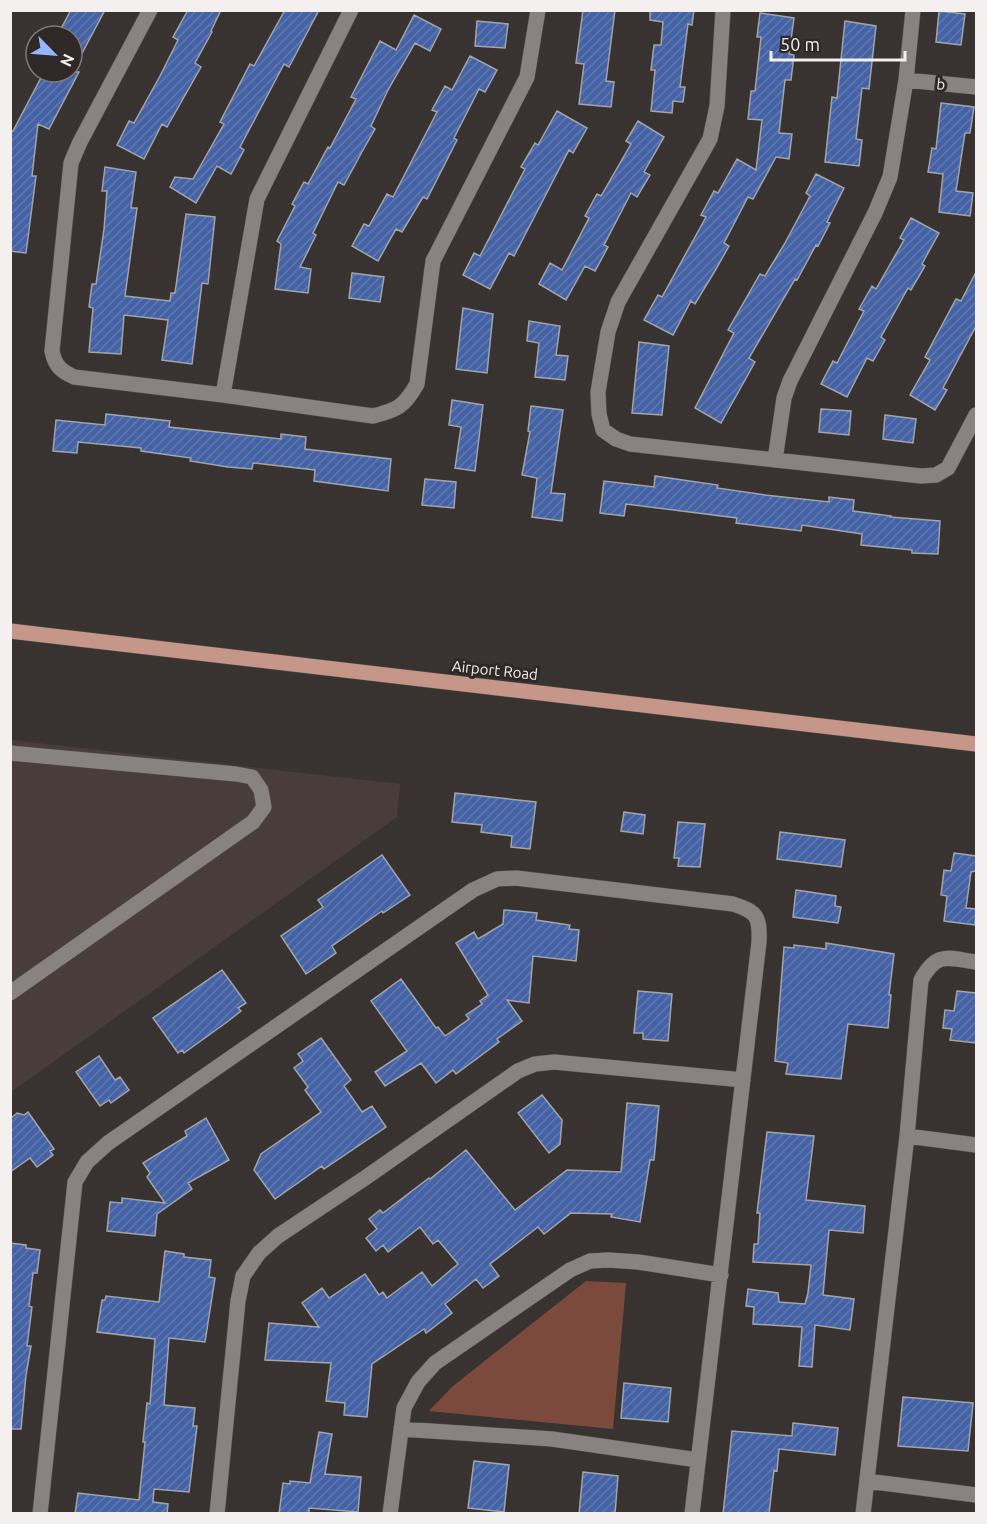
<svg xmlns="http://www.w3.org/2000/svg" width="987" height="1524" viewBox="0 0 987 1524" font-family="Ubuntu,sans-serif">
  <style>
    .built { fill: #483d3a }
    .green { fill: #7c4a3c }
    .building { fill: url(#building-hatch); stroke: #a1a4a9; stroke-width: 1.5 }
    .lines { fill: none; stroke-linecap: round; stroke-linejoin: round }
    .minor-casing { stroke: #565251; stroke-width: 16 }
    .major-casing { stroke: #565251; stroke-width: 16 }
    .minor { stroke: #888280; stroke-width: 15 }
    .major { stroke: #c69688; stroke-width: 15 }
    .labels { text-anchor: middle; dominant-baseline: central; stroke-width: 6; stroke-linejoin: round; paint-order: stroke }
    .street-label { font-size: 15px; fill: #f4f0ef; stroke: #2e2927 }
  </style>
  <defs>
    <pattern id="building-hatch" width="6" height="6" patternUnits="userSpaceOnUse" patternTransform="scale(1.5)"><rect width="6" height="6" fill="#4562a5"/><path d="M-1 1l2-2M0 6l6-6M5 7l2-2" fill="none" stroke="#6079b2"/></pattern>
  </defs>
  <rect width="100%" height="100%" fill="#383331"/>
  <path class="built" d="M11,740L400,784L397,817L11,1092Z"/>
  <path class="green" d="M586,1281L626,1283L613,1429L429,1411L453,1386Z"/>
  <path class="building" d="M71,10H105L72,72H79L49,129L38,124L32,176H36L26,253L10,251V131H13L44,72H72V36H57Z
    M188,10H221L211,31L212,32L195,63L201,67L167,127L162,124L144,159L117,145L129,121L134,123L160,76L178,40L173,37Z
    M285,10H319L289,67L284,64L265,100L240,147L244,150L231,174L217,166L196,203L170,187L175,177L193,179L224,124L220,122L250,64L254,66Z
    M583,10H615L606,81L614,82L611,107L579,104L584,64L576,63Z
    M650,10H694L692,25L688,24L680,87H685L683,102L673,101L672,113L651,111L655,70H651L654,45H661L663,22L650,20Z
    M939,11L965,14L961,45L936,42Z
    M760,13L794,18L789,54L794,55L791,80H785L779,133L792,134L789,159L776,157L753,199L748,197L724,243L729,246L716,269L695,304L691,301L673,335L644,320L658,295L662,297L706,217L701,215L714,191L718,193L737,159L756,170L762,120L748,119L751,91H755L761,37H757Z
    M414,15L441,29L430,51L415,43L388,90L371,126L375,129L363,150L344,185L338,182L313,233L316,235L300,267L311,269L308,293L275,289L281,244L277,241L295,206L292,204L304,182L308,184L328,147L330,148L356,99L351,97L380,41L396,50Z
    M477,21L508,24L505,48L475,46Z
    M845,21L876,26L869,89L862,88L856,139L862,140L859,166L825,162L832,97L837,98Z
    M470,56L497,70L485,92L479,89L454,138L457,140L427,199L423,197L402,232L396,229L378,261L352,246L364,224L369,226L387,194L393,197L437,112L432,110L445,86L452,90Z
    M941,103L974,107L970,133H965L956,191L973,193L970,216L939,212L943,174L928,172L932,148L936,149Z
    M557,111L587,128L573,153L569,150L514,256L509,253L490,289L463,275L474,253L480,256L525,169L521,167L535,143L538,145Z
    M638,121L664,137L644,172L650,175L637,197L631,193L604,245L608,247L595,271L585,266L566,300L539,284L550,263L562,270L589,218L585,216L597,194L601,196L631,144L626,141Z
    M105,167L136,172L131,208H137L125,296L170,301L171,293H175L186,214L215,217L208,284L202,283L192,364L162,360L168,320L124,315L121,354L89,352L93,308L89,307L92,284H96L104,229L107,191H102Z
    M816,174L844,188L827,222L830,223L818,246L816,245L797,280L795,279L749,358L755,362L721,423L695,408L734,333L728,330L760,274L765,276L785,243L810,196L806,193Z
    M911,218L939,233L922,264L925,266L911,290L908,288L881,337L885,340L873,361L867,358L847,397L821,384L833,361L837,363L864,311L859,309L872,286L876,289L904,240L900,238Z
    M976,272V326L943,388L947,390L935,410L910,395L930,360L925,357L956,299L961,301Z
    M352,273L384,277L380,302L349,298Z
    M463,308L493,314L487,373L456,369Z
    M529,321L560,326L556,355L568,356L565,380L535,377L539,343L527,341Z
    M639,342L669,346L662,415L632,413Z
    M452,400L483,405L475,471L455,468L461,427L449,425Z
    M531,406L563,410L551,493L565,494L562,521L532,517L537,478L522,475L530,432L528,431Z
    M821,409L851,411L849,435L819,432Z
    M106,414L170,421L169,427L281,439V434L306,437L305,449L391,459L388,491L314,481L315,470L253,463L252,469L228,467L190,461L191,458L141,451V448L78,442L77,453L53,451L56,420L105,425Z
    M885,415L916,419L913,443L883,439Z
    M655,476L718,485L717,488L765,495L829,502V497L854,500L853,511L891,516L890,517L940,521L938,554L912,553V550L861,545L862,534L802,525L801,531L736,523L737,518L626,504L624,516L600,513L604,481L654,487Z
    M425,479L456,482L454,508L422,505Z
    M455,793L536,802L530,849L511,847L512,836L481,832L482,825L452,822Z
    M624,812L645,815L643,834L621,831Z
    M678,822L705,824L700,867L678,866L679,858H674Z
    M780,832L845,840L841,867L777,859Z
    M954,853L976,856V871L971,872L966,908L976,909L975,925L944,921L947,896L941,895L944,870L951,871Z
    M382,855L410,895L383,913L382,911L332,946L336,953L306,974L281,936L323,907L318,900Z
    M796,890L836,896L835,906L841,907L838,923L793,917Z
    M504,910L537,913L536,920L570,925L569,929L579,930L576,961L533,956L529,1003L507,1000L522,1021L497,1039L499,1042L456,1074L453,1070L436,1083L421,1063L385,1086L375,1072L407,1051L371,1001L401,979L436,1028L438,1027L445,1036L469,1019L466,1015L482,1004L480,1001L488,995L456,943L474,932L478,939L503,924Z
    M826,943L894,954L889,995H891L888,1028L848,1024L841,1079L786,1074L788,1063L775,1061L784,947L794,948V945L826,949Z
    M222,970L246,1003L238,1008L241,1011L227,1022L184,1053L182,1050L178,1053L153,1018Z
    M638,991L672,994L668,1041L643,1039V1033H634Z
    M957,991L976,993V1043L950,1040L952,1029L943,1028L945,1010L954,1011Z
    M321,1038L351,1080L344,1086L362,1112L372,1106L386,1127L324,1169L322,1166L275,1199L254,1170L261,1154L321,1112L305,1090L308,1087L294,1068L303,1061L298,1054Z
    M99,1056L115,1080L120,1077L129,1090L111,1103L109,1100L100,1106L76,1072Z
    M542,1095L562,1120L560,1144L549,1153L518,1113Z
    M627,1103L659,1106L654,1160H650L640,1222L611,1217L612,1214L571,1213L544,1234L538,1227L490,1264L499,1276L483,1288L476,1279L445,1304L452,1313L426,1333L424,1329L372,1364L367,1417L344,1415L345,1403L326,1401L331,1363L265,1360L269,1323L319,1327L302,1303L322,1288L329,1298L365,1274L379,1295L383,1292L387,1298L422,1272L432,1286L458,1264L438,1240L433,1244L420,1227L388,1252L383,1245L376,1251L366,1238L377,1229L369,1219L380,1210L383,1213L429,1178L430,1179L466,1150L515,1210L567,1170L621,1172Z
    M28,1112L54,1149L50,1151L53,1155L37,1167L30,1158L10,1172V1119L17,1113L24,1115Z
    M206,1118L229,1160L188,1183L192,1189L157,1214L155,1236L107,1231L110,1202L122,1203V1198L165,1203L147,1177L150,1173L143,1163L187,1136L185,1131Z
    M767,1132L814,1136L806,1200L865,1206L863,1233L829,1230L823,1295L854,1299L850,1330L815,1325L812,1367L799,1366L802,1327L753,1324L754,1307L746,1306L748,1289L778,1293L779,1302L805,1304L808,1293L811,1265L753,1262L754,1244H758L760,1213H757Z
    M10,1243L26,1245V1248L40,1250L37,1273H33L29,1306L32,1307L27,1346H31L26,1375L21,1429H10Z
    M165,1251L184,1254V1257L211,1260L209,1277L215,1278L205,1342L169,1338L164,1405L195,1408L193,1426H197L189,1492L154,1489L153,1502L168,1504L167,1514H75L78,1493L139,1500L145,1442H143L147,1403L150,1404L155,1339L97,1332L102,1300H105L106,1296L159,1302Z
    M624,1383L671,1388L668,1422L621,1418Z
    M903,1397L973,1403L968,1451L898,1446Z
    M793,1423L838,1428L835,1455L779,1449L777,1471L774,1470L769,1514H723L732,1431L792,1436Z
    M319,1432L332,1434L325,1474L361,1477L358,1512L309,1508V1514H279L283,1483L290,1484V1481L310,1483Z
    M474,1461L509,1465L504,1512L468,1508Z
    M583,1472L618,1476L615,1514H579Z"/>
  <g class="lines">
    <g class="minor-casing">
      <path id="minor" d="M150,10L80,142L71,163L52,351C55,366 61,371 74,377L223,395L373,416C397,410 404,407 417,384L433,261L527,77L538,10
        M723,10L717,106L710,139L618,302L608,332L598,392L599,414L603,430L616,439L630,444L921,476L936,475L948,468L976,415
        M906,80L976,87
        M223,395L257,199L351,10
        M775,460L784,398L790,381L875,213L890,177L906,80L913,10
        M10,753L236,774L252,777L261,790L264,807L253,822L10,993
        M907,1136L976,1145
        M401,1429L552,1439L698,1460
        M867,1481L976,1495
        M40,1514L75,1182L87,1162L108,1143L473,890L497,879L516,878L733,904C757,912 760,916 759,942L692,1514
        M217,1514L238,1301L243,1276L259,1253L278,1236L365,1178L518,1071L535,1064L554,1062L743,1080
        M390,1514L404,1408L418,1382L435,1363L570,1270L590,1261L608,1260L638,1262L721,1275
        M863,1514L907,1136L921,980C937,951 948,958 976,962"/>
    </g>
    <g class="major-casing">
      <path id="major" d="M10,631L976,744"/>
    </g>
    <use href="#minor" class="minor"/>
    <use href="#major" class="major"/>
  </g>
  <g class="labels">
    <g class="street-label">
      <text transform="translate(941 84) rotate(6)">b</text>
      <text transform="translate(495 670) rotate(6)">Airport Road</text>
    </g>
  </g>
  <rect width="987" height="1524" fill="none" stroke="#f4f0ef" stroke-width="24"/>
  <g transform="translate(54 54) rotate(115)"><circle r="28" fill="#2e2927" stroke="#7d7977" stroke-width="1.5"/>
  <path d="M0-4.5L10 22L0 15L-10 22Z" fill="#95b6fd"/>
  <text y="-9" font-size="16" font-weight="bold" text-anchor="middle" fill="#f4f0ef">N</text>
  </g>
  <path d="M771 51v9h134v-9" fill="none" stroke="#f4f0ef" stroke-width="3"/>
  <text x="780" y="51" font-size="18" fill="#f4f0ef" stroke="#2e2927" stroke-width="4.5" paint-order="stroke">50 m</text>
</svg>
